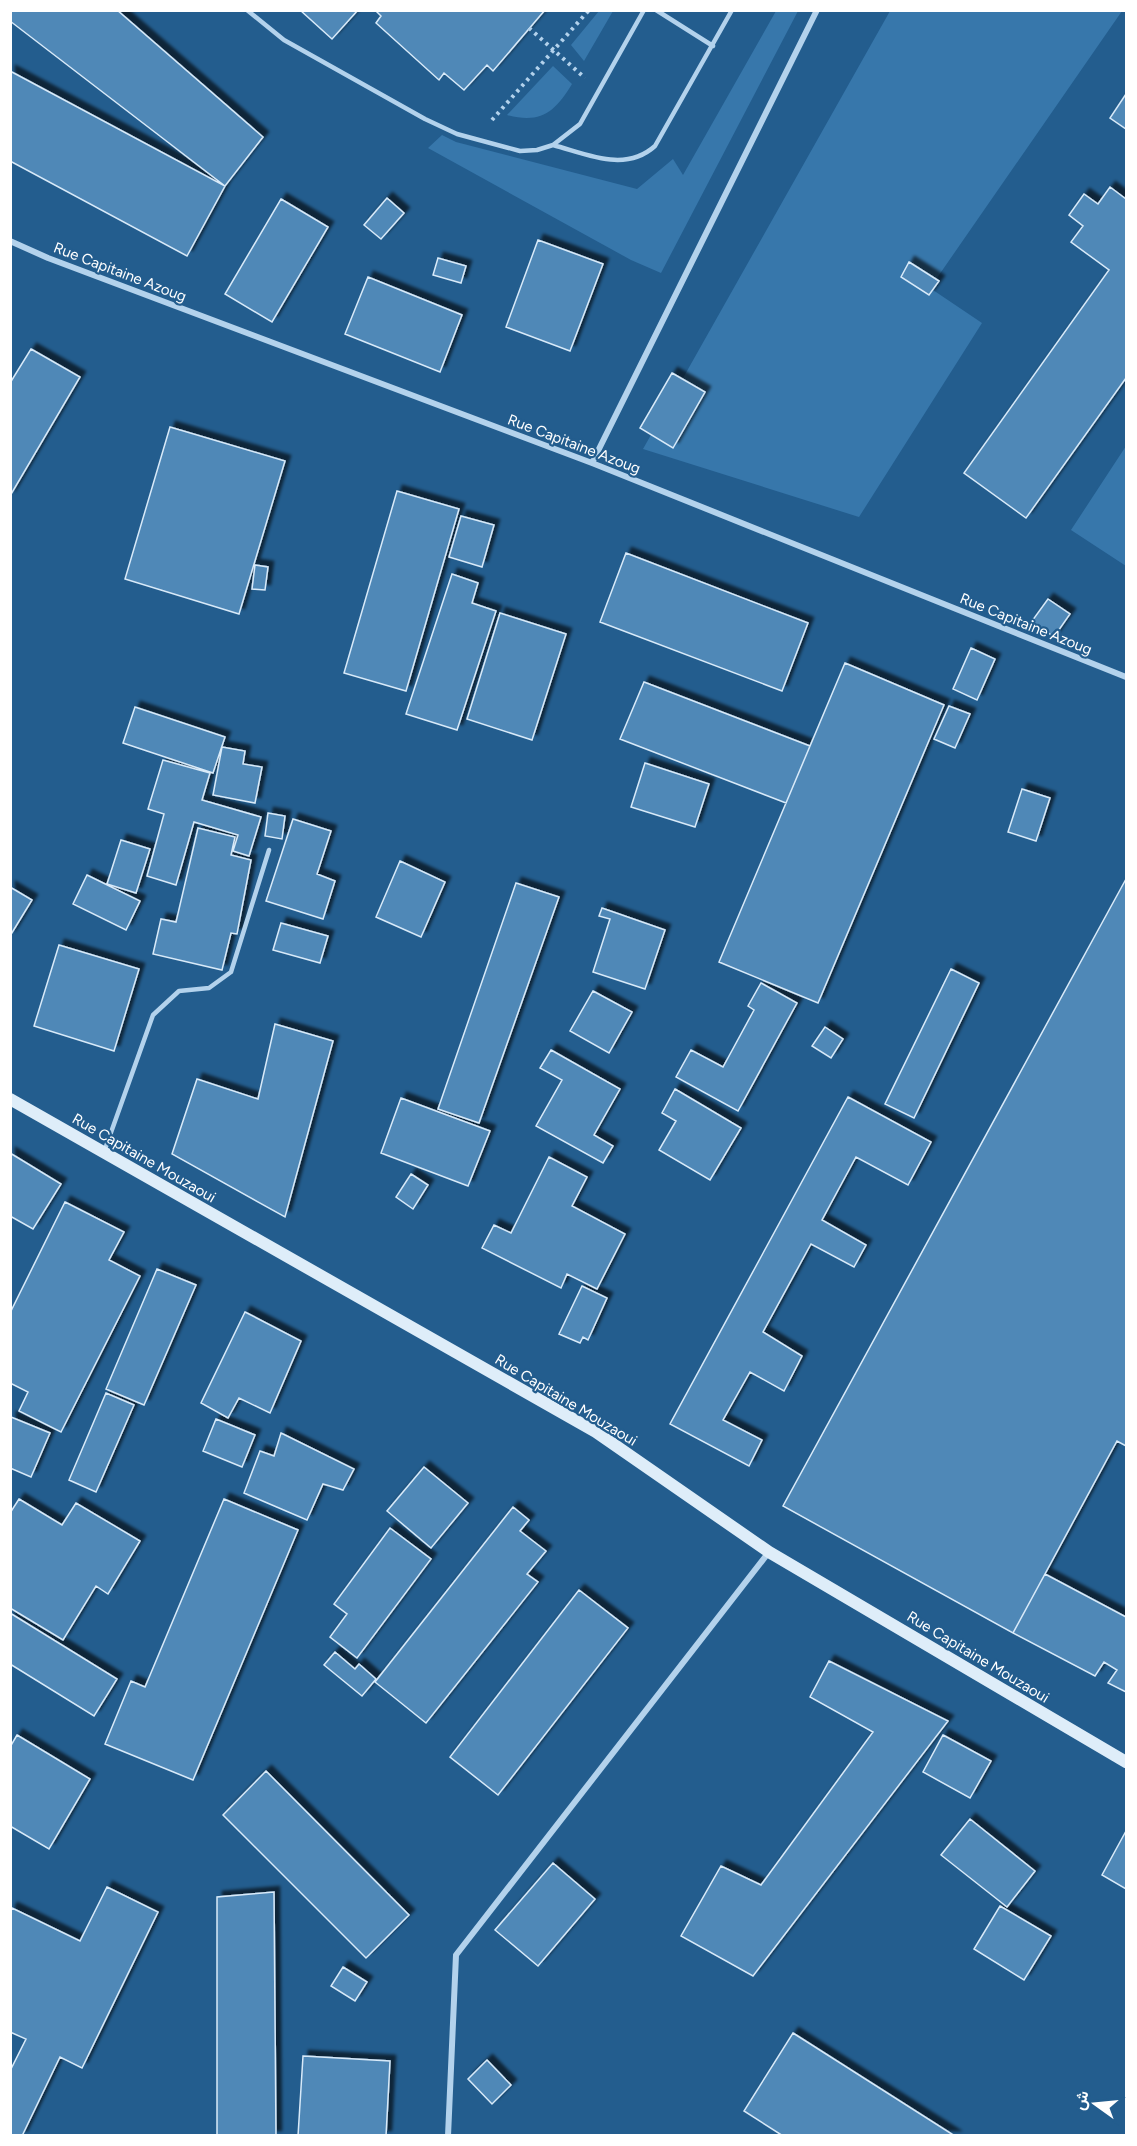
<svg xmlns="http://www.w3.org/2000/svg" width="1137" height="2146" viewBox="0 0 1137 2146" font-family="Figtree,Vazirmatn,sans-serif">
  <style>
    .green { fill: #3777ab }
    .building { fill: #5088b7; stroke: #d8eaf9; stroke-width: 1.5; filter: url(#shadow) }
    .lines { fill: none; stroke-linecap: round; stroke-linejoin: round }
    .path { stroke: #b3d2ec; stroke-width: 4; stroke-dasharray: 3 4.5; stroke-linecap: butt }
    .lane { stroke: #b3d2ec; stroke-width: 4.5 }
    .street { stroke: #b3d2ec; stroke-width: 6 }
    .secondary { stroke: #deedf9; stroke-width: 12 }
    .labels { text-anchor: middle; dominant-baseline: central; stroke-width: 4.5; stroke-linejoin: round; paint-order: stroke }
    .street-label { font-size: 15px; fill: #fff; stroke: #235d8e }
  </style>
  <defs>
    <filter id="shadow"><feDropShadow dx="5.5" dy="-5.5" stdDeviation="1.5" flood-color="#0009"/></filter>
  </defs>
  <rect width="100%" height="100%" fill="#235d8e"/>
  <path class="green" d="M599,11H613L584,61L571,45Z
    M776,11H798L661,273L631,260L428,148L442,135L456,142L637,189L673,159L683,175Z
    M890,11H1122L930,288L982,323L859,517L643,449Z
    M553,66L572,84C555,112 541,124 507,115Z
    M1126,446V566L1071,530Z"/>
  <path class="building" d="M10,10H117L263,137L225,186L10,21Z
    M300,10H358L332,39Z
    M375,10L455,11L545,10L493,71L487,65L464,90L444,73L439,80L376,23L381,16Z
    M10,71L225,186L187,256L10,161Z
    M1126,94V129L1110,118Z
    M1110,187L1126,199V378L1026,518L964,473L1109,270L1071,242L1083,226L1069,215L1084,194L1098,204Z
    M387,198L404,213L381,239L364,225Z
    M281,199L328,227L272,322L225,294Z
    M538,240L603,264L570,351L506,327Z
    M438,258L466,266L461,283L433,275Z
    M909,262L939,281L929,295L901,277Z
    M368,277L462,315L440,372L345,334Z
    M31,349L80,377L10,496V383Z
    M672,373L705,392L673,448L640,428Z
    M170,427L285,461L239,614L125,579Z
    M397,491L459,509L406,691L344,673Z
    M461,516L494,525L482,567L449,557Z
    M626,553L808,623L782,691L600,622Z
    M255,565L268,567L265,590L252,589Z
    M452,574L478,583L472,603L496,611L457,730L406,714Z
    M1048,599L1070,614L1054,637L1032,621Z
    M500,613L566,634L532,740L467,719Z
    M971,648L995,659L977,700L953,689Z
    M845,663L944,705L818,1003L719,962Z
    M644,682L810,746L786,803L620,739Z
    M949,706L970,714L955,748L934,739Z
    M135,707L225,737L213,773L123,743Z
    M222,747L245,751L243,764L262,767L255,803L213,795Z
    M163,760L210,773L202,800L261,817L249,856L233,851L238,835L194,822L176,885L147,876L164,814L148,809Z
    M645,763L709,784L695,827L631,807Z
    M1022,789L1050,798L1036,841L1008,832Z
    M268,813L285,816L282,839L265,836Z
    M293,819L331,831L317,874L335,881L323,919L266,901Z
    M198,828L235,837L231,855L251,860L237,934L231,933L222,970L153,954L161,919L176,922Z
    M121,840L150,849L136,893L107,884Z
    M400,861L445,882L421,937L376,917Z
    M87,875L140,901L126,930L73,904Z
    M1126,879V1446L1117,1441L1013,1633L783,1506Z
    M516,883L559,897L479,1123L438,1109Z
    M10,887L32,900L10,936Z
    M602,908L665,930L645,989L593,972L610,919L599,916Z
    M281,923L328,936L320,963L273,950Z
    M59,945L139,969L114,1051L34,1026Z
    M951,969L979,983L914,1118L885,1104Z
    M761,983L797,1003L738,1111L676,1077L691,1050L723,1067L754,1010L748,1006Z
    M593,991L632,1012L609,1053L570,1031Z
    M275,1024L333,1041L285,1217L172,1154L197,1079L258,1099Z
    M825,1027L843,1039L831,1058L812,1046Z
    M551,1050L620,1089L594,1135L613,1146L603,1163L536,1126L562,1080L540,1068Z
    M675,1089L741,1128L710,1180L659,1150L676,1121L662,1113Z
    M848,1097L931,1142L908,1185L856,1157L822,1220L866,1245L854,1267L811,1244L763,1332L802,1356L784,1391L750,1372L723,1420L762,1440L749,1466L670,1424Z
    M401,1098L490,1131L468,1186L381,1153Z
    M10,1153L61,1184L33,1229L10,1216Z
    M549,1157L587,1177L572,1206L625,1234L597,1289L567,1274L561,1288L482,1248L494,1225L511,1233Z
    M411,1174L428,1185L413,1209L396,1197Z
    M65,1202L124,1232L109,1260L140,1276L61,1432L19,1411L28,1392L10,1383V1313Z
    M157,1269L196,1285L144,1405L106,1389Z
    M582,1286L607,1298L588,1340L583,1337L580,1343L559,1334Z
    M245,1312L301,1341L270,1413L239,1398L228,1418L201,1403Z
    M106,1393L134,1405L96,1492L69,1480Z
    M11,1417L50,1433L31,1477L10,1468Z
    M216,1419L255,1435L242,1467L203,1451Z
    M281,1433L354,1469L343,1490L323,1484L307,1520L244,1493L260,1451L274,1456Z
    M424,1467L468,1503L431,1548L387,1511Z
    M19,1499L62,1525L76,1503L140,1541L108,1594L96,1586L63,1640L10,1608V1513Z
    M224,1499L298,1530L193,1780L105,1744L131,1681L145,1687Z
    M513,1507L529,1520L520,1531L546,1551L527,1574L538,1582L426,1723L375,1682Z
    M390,1528L431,1559L357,1658L330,1637L347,1614L334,1604Z
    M1045,1574L1126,1617V1692L1108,1683L1117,1670L1104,1662L1095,1676L1013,1633Z
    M579,1590L628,1628L498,1795L450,1757Z
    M10,1613L117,1679L94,1716L10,1664Z
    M335,1652L355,1669L359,1664L376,1679L362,1696L324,1665Z
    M829,1661L948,1721L753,1976L681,1936L721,1866L761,1885L873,1732L810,1697Z
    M17,1735L90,1779L49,1849L10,1826V1747Z
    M943,1735L991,1761L970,1798L923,1772Z
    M266,1771L409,1915L366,1958L223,1815Z
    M970,1819L1035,1871L1007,1907L941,1855Z
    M1126,1831V1889L1102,1875Z
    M553,1863L595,1899L538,1966L495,1930Z
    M107,1887L158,1912L82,2068L60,2057L22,2136H10V2071L26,2039L10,2032V1911L12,1908L80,1941Z
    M274,1892L276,2136H217V1897Z
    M1000,1906L1051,1936L1024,1980L974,1949Z
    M343,1967L367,1982L355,2001L331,1986Z
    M793,2033L955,2136H783L744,2111Z
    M303,2056L390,2061L386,2136H298Z
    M487,2060L511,2085L492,2104L468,2079Z"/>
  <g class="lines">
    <path class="path" d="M529,28L585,78
      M492,120L589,10"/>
    <path class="lane" d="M247,10L284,40L425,119L457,134L520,151L537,150L553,145L580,124L644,10
      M656,10L713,46
      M553,145C587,154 625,173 655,146L732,10
      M104,1152L153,1015L179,991L209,988L231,972L269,850"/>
    <path class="street" d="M10,241L48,258L592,463L1126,677
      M592,463L817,10
      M448,2136L456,1955L769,1552"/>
    <path class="secondary" d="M10,1099L596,1432L769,1552L1126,1762"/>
  </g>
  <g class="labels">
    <g class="street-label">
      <text transform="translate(120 272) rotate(21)">Rue Capitaine Azoug</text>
      <text transform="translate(574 444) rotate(21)">Rue Capitaine Azoug</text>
      <text transform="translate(1026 624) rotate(22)">Rue Capitaine Azoug</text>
      <text transform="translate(144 1158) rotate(30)">Rue Capitaine Mouzaoui</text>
      <text transform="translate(566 1400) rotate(31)">Rue Capitaine Mouzaoui</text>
      <text transform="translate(978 1657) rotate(31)">Rue Capitaine Mouzaoui</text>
    </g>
  </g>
  <rect width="1137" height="2146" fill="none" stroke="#ffffff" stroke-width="24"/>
  <g transform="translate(1095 2104) rotate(285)" stroke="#235d8e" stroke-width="4.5" paint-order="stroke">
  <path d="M0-4.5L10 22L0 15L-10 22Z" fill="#ffffff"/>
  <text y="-9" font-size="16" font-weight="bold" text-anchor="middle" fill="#ffffff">ش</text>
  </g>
</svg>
